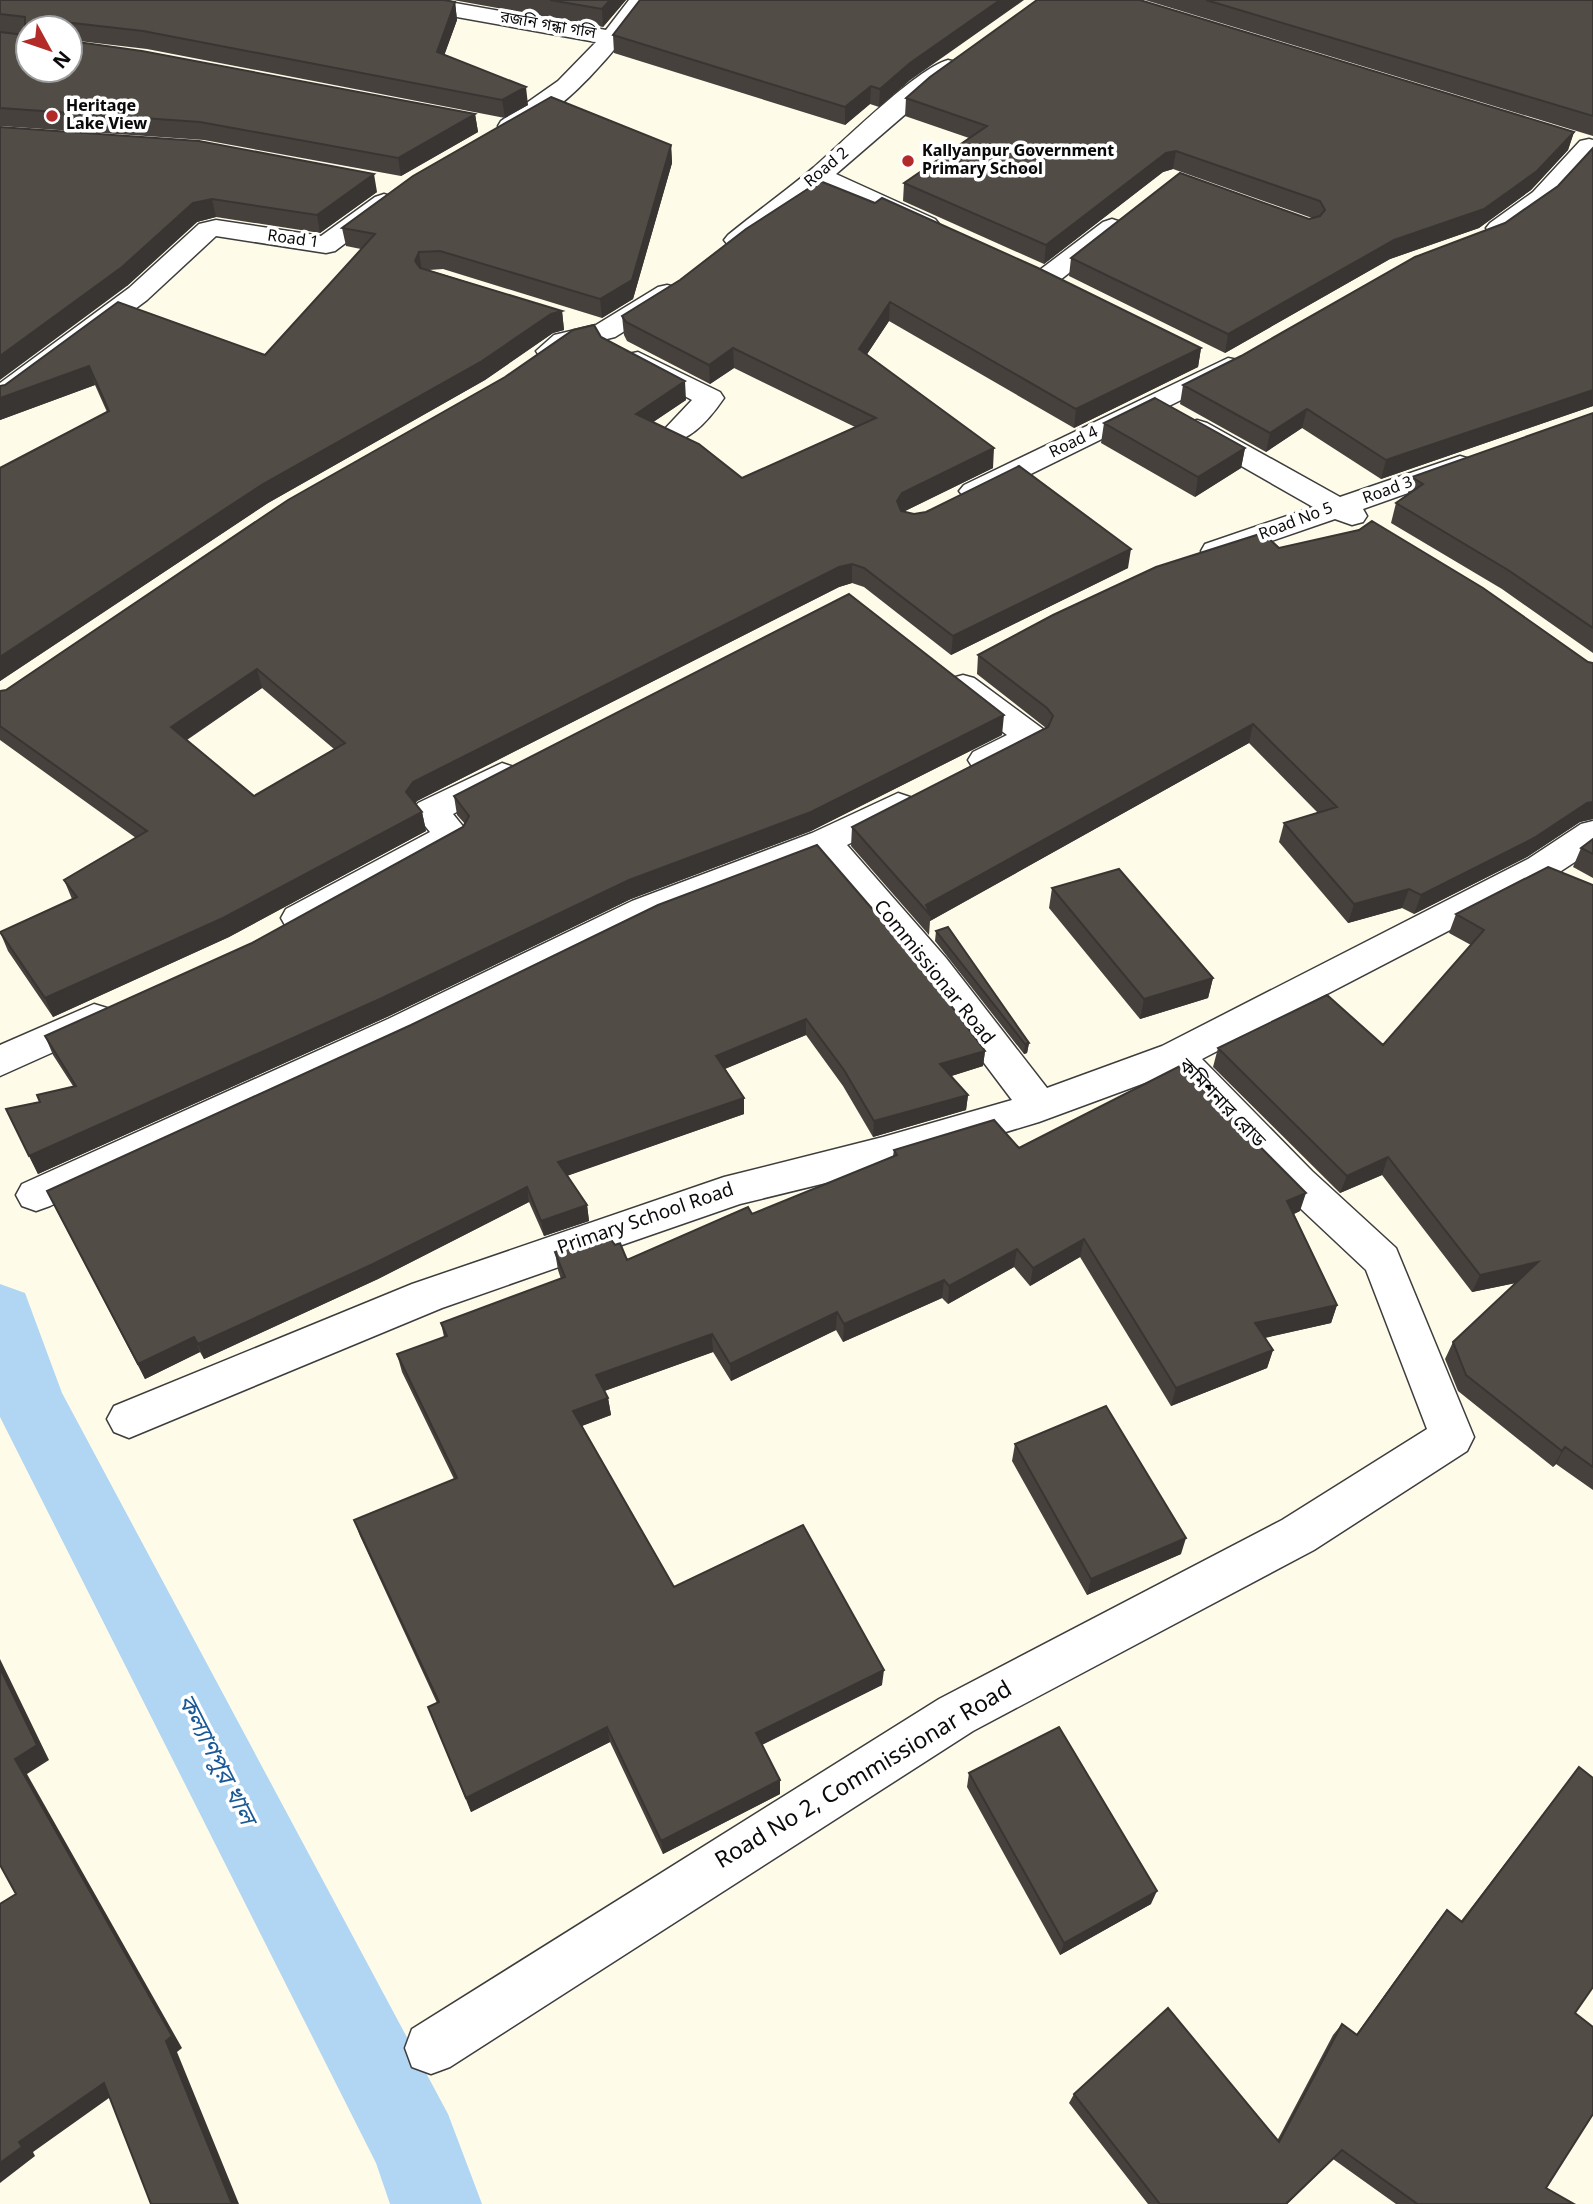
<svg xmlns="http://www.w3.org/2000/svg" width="1593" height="2204" viewBox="0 0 1593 2204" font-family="Georgia,'Noto Sans Bengali',serif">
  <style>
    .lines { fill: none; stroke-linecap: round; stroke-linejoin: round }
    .canal { fill: #b0d6f3; fill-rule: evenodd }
    .minor-casing { stroke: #3d3d3d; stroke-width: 3 }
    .minor { fill: #fff; fill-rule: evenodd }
    .wall { fill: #47413d; fill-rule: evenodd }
    .shaded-wall { fill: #393532 }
    .building { fill: #524c47; stroke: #393532; stroke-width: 2; fill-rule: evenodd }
    .poi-dot { fill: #b32b29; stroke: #fff; stroke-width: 2.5 }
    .labels { text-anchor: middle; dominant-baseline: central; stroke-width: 7; stroke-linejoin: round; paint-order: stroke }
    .far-street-label { font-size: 16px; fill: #0a0a0a; stroke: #fff }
    .far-poi-label { font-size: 16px; font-weight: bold; fill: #0a0a0a; stroke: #fff; text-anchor: start }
    .street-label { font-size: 19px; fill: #0a0a0a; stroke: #fff }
    .near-street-label { font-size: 23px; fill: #0a0a0a; stroke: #fff }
    .near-water-label { font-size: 24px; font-style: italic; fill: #1a5996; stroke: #fff }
  </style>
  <rect width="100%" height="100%" fill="#fefbe9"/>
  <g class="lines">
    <path class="canal" d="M0,1284L25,1293L62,1393L448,2114L482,2204H390L376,2163L0,1417Z"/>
    <g class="minor-casing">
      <path id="minor" d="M390,0H438L606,30L629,0H652C624,41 560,121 510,133L501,131L498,126L501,121L558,81L596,42L401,7Z
        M948,60L956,62L960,67L836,174L935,219L939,224L935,229H917L821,186L746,245H728L724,240L728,235C756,212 786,191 813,168C841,144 917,68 948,60Z
        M1589,139L1593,140V156C1573,179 1522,241 1490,233L1486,228L1490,223L1533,192L1580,141Z
        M384,194L393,197L397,202L393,207L335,251L326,253L216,236L147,300L10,402L0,404V383L129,288L199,224L216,220L321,236L375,197Z
        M1112,219L1121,222L1125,227L1121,232L1055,284H1037L1033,278L1037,272L1103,222Z
        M667,285L676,287L680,293L676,299L615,337L574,347L550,359L540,357L536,351L554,335L596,325L658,287Z
        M638,352L720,392L724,398C711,417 687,447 663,441L659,435L692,400L628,366L624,360L628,354Z
        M1228,358L1238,360L1242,366L1238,372L984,497L974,500L964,497L959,491L964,485Z
        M1197,420L1207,423L1340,497L1460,456L1470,459L1475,465L1470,471L1363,509L1367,516L1363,522L1352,525L1335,519L1216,560L1205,558L1201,551L1205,544L1313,507L1187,435L1183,429L1187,423Z
        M963,675L974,678L1043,729L1048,737C1037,754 992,774 973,768L968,760L973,752L1007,735L952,694L947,686L952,678Z
        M502,763L514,767L519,775L514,783L453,814L470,835L465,844L312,927L299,931L286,927L281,918L286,909L430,832L413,811L418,803Z
        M898,793L910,797L915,805L910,813L847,845L946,958L1047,1088L1162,1046L1528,859L1581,824L1593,821V850L1552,877L1202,1059L1312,1171L1396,1248L1474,1437L1467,1451L1314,1550L973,1731L450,2067L431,2074L412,2067L405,2048L412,2029L939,1699L1282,1520L1427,1429L1366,1270L1284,1193L1169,1074L1039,1122L883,1169L740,1204L593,1255L442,1308L129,1438L114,1432L107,1419L114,1406L412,1284L724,1177L883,1137L1012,1100L920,978L818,858L658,919L414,1039L50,1206L36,1211L22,1206L16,1195L22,1184L388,1019L632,901L812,833Z
        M94,1004L107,1008L113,1018L107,1028L0,1076V1045Z"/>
    </g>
    <use href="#minor" class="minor"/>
  </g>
  <path class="wall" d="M0,0L455,2L457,20L444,55L528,105L505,118L147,49L70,40V28H28V70L475,114L478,132L401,176L204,140L0,126Z
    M453,0H626L603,27Z
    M1145,0H1593V136Z
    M613,35L909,81L879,107L870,104L845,125L614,53Z
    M906,98L1574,132L1568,150L1531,190L1479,228L1390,259L1225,353L1069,276L1071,258L1312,218L1173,169L1163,172L1044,264L903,201L904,183L969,138L905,116Z
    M0,127L377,192L320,233L216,217L197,222L127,286Z
    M671,145L672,163L633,299L602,318L443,269L429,270L562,311L564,330L553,333L485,380L268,503L0,681V468L107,412L95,385L0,420V386L5,385L118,302L265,355L361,249L346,246L342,228Z
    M1593,148V406L1381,479L1302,428L1266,452L1180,404L1183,385L1505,223L1558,186Z
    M746,229L1201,348L1198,367L1074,428L889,321L867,354L993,468L903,512L1128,568L951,655L864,587L852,583L839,587L417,801L415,803L422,812L426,831L229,937L53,1017L8,951L0,932L72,899L64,880L136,838L0,740V691L6,690L601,337L686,400L653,422L742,478L855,427L734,368L710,384L627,341L624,335L622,316L680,280ZM262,688L334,749L254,796L187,740Z
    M1593,413V653L1502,589L1391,523L1396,503L1407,496L1412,477Z
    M1104,423L1245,448L1241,468L1195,497L1101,443Z
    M1279,548L1593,663V819L1580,822L1527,857L1414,914L1402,908L1348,923L1279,842L1284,823L1318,813L1249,743L930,921L929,935L851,846L852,827L1046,728L977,674L978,655Z
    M1002,735L811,831L631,899L387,1017L38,1174L6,1109L40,1102L73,1086L53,1055L45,1036L252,943L463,827L465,824L457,815L454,796Z
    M1593,839V878L1573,867L1581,848Z
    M1593,885V1490L1556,1464L1553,1467L1458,1391L1445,1359L1453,1342L1516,1283L1472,1292L1382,1175L1340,1193L1213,1067L1218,1048L1383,1045L1471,945L1449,933L1456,914Z
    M1052,888L1213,978L1208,998L1140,1019L1049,908Z
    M658,905L985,1051L983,1066L951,1076L968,1095L966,1110L873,1137L843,1086L806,1035L725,1069L744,1098V1114L567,1176L587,1205L589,1221L544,1236L529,1202L378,1279L204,1359L200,1352L145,1379L55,1207L411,1025Z
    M936,931L1029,1043L1027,1053L1024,1054L935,941Z
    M1019,1148L1300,1211L1294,1214L1337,1305L1331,1323L1265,1338L1273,1350L1267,1368L1171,1406L1080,1257L1030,1286L1014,1267L948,1304L942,1298L843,1342L836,1330L731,1381L713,1352L604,1391L608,1398L611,1415L582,1426L674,1587L882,1685L762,1745L780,1794L663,1854L610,1742L471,1812L428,1707L437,1703L360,1536L354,1520L454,1479L402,1372L397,1354L444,1337L441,1323L561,1279L558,1270L555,1252L615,1245L627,1260L752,1214L893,1156L894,1150Z
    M1015,1444L1181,1554L1087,1595L1012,1461Z
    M1579,1767L1575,2013L1546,2188L1574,2204H1396L1333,2159L1287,2204H1148L1069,2103L1074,2094L1278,2139L1333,2035L1342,2024L1356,2035L1437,1922L1447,1910L1461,1921Z
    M969,1773L1151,1904L1060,1955L967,1787Z"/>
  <path class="shaded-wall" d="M610,0H626L603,27L602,9Z
    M1000,0H1024L909,81L879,107L880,89L910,63Z
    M455,2L457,20L439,70L437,52Z
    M871,86L870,104L845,125V107Z
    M526,87L528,105L505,118L502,100Z
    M475,114L478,132L401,176L398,158Z
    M1574,132L1568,150L1531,190L1479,228L1390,259L1225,353L1228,334Z
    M671,145L672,163L633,299L602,318L600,299Z
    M1176,151L1173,169L1163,172L1044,264L1046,245L1166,153Z
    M374,174L377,192L320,233L317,215Z
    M212,199L216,217L197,222L127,286L0,380V356L193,203Z
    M419,252L422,271L415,261Z
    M890,302L889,321L858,368L859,349Z
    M562,311L564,330L553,333L485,380L268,503L0,681V657L263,484L551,314Z
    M733,348L734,368L710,384L709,365Z
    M1201,348L1198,367L1074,428L1076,409Z
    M89,366L95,385L0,420V398Z
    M685,381L686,400L637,433L636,414Z
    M1593,390V406L1381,479L1386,460Z
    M1307,409L1302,428L1266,452L1270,433Z
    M994,448L993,468L901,513L897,501L902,493Z
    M1245,448L1241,468L1195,497L1198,477Z
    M1131,549L1128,568L951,655L953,636Z
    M852,564V583L839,587L417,801L410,811L406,792L413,782L839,567Z
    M257,669L262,688L177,746L171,727Z
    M1004,715L1002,735L811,831L631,899L387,1017L38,1174L29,1156L629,880Z
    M1253,724L1249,743L930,921L931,916L926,905Z
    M1593,802V819L1580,822L1527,857L1414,914L1421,895L1587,803Z
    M422,812L426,831L229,937L53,1017L45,998Z
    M1409,889L1402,908L1348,923L1354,904Z
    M1213,978L1208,998L1140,1019L1144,999Z
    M806,1019V1035L717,1072L716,1056Z
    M1029,1043L1027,1053L1024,1054L1025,1044Z
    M985,1051L983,1066L939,1080L940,1064Z
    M968,1095L966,1110L873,1137L874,1121Z
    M744,1098V1114L560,1178L558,1162Z
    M1388,1157L1382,1175L1340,1193L1347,1176Z
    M527,1187L529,1202L378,1279L204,1359L198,1344Z
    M1306,1193L1300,1211L1281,1220L1287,1201Z
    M587,1205L589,1221L544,1236L541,1221Z
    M1084,1239L1080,1257L1030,1286L1033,1268Z
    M1017,1249L1014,1267L948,1304L949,1286Z
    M1538,1262L1529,1280L1472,1292L1480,1275Z
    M944,1280L942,1298L843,1342L844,1324Z
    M1337,1305L1331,1323L1250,1341L1255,1323Z
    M837,1312L836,1330L731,1381L730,1364Z
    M712,1334L713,1352L599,1393L596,1375Z
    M194,1337L200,1352L145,1379L138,1364Z
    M1273,1350L1267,1368L1171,1406L1176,1388Z
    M608,1398L611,1415L576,1428L573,1411Z
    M1565,1447L1556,1464L1553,1467L1562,1451Z
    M1186,1538L1181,1554L1087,1595L1091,1579Z
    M0,1659L49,1760L27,1774L182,2048L177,2052L239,2204H232L166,2041L15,1759L0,1668Z
    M884,1670L882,1685L757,1747L756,1733Z
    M607,1727L610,1742L471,1812L466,1798Z
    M780,1780V1794L663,1854L661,1841Z
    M1157,1891L1151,1904L1060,1955L1064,1943Z
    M104,2083L116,2093L33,2152L35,2156L0,2183V2163L19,2142Z"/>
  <path class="building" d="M0,0H444L455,2L437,52L526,87L502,100L143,31L63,22L64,28H28V70H70V41L142,51L475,114L398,158L200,122L0,108V32L25,35V17L0,14Z
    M550,0H610L602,9Z
    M640,0H1000L910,63L880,89L871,86L845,107L613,35Z
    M1037,0H1140L1574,132L1537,171L1484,209L1394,240L1228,334L1071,258L1180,173L1309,219L1320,216L1325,210L1320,201L1176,151L1166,153L1046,245L904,183L987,126L906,98L930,77Z
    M1206,0H1593V116Z
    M551,97L671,145L632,280L600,299L440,251L419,252L415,261L420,268L562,311L551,314L482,361L263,484L0,657V468L109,411L89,366L0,398V386L5,385L118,302L265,355L375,234L342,228L413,176Z
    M0,127L199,141L374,174L317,215L212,199L193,203L122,267L0,356Z
    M1593,148V390L1386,460L1307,409L1270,433L1183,385L1241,356L1415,257L1505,223L1558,186Z
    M820,181L875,203L882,198L1038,268L1201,348L1076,409L890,302L859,349L994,448L902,493L897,501L901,511L914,514L926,512L1019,466L1131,549L953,636L864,568L852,564L839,567L413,782L406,792L422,812L223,918L45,998L0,932L77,897L64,880L147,831L0,726V691L6,690L288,500L505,377L573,330L594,325L601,337L685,381L636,414L699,444L742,478L876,418L733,348L709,365L626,322L622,316L680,280L746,229ZM257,669L345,743L254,796L171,727Z
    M1155,398L1245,448L1198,477L1104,423Z
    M1593,413V628L1508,570L1396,503L1423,484L1412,477Z
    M1372,521L1483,588L1588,662L1593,663V802L1587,803L1534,838L1421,895L1409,889L1354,904L1284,823L1337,807L1253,724L926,905L931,916L852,827L1048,727L1053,716L1047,708L978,655L1053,615L1156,567L1263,533L1279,548L1359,530Z
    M849,594L1004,715L811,812L629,880L382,998L29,1156L6,1109L40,1102L37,1095L76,1086L45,1036L252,943L463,827L469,816L454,796Z
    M1593,839V854L1581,848Z
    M817,845L919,963L985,1051L940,1064L968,1095L874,1121L844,1070L806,1019L716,1056L744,1098L558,1162L587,1205L541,1221L527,1187L373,1264L198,1344L194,1337L138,1364L47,1191L411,1025L658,905Z
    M1548,867L1593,885V1467L1565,1447L1562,1451L1466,1375L1453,1342L1538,1262L1480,1275L1388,1157L1347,1176L1218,1048L1327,995L1383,1045L1484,930L1456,914Z
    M1119,869L1213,978L1144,999L1052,888Z
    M948,927L1029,1043L1025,1044L936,931Z
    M1180,1066L1306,1193L1287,1201L1337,1305L1255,1323L1273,1350L1176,1388L1084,1239L1033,1268L1017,1249L949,1286L944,1280L844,1324L837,1312L730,1364L712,1334L596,1375L608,1398L573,1411L674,1587L803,1525L884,1670L756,1733L780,1780L661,1841L607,1727L466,1798L428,1707L439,1702L354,1520L457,1478L397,1354L447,1336L441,1323L565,1277L555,1252L607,1234L615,1245L620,1243L627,1260L748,1207L752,1214L897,1155L894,1150L994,1120L1019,1148Z
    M1106,1406L1186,1538L1091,1579L1015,1444Z
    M0,1668L37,1745L15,1759L172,2036L166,2041L232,2204H151L104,2083L19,2142L22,2147L0,2163V1904L16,1894L0,1865Z
    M1059,1727L1157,1891L1064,1943L969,1773Z
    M1579,1767L1593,1778V1987L1575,2013L1593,2027V2114L1546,2188L1574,2204H1415L1416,2203L1342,2150L1286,2204H1160L1074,2094L1168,2008L1279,2142L1342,2024L1357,2035L1447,1910L1462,1922Z"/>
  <g class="poi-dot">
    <circle cx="52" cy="116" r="7"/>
    <circle cx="908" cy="161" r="7"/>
  </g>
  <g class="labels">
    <g class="far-street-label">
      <text transform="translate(548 26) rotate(10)">রজনি গন্ধা গলি</text>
      <text transform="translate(827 168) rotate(-40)">Road 2</text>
      <text transform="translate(293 240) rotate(8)">Road 1</text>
      <text transform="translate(1074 443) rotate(-26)">Road 4</text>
      <text transform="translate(1388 491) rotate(-20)">Road 3</text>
      <text transform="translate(1296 522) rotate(-21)">Road No 5</text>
    </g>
    <g class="far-poi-label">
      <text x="66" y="107">Heritage<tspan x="66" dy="18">Lake View</tspan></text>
      <text x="922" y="152">Kallyanpur Government<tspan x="922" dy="18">Primary School</tspan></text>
    </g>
    <g class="street-label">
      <text transform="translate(933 973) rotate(51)">Commissionar Road</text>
      <text transform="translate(1221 1104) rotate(46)">কমিশনার রোড</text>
      <text transform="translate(646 1220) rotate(-19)">Primary School Road</text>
    </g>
    <g class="near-street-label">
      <text transform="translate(864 1776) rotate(-31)">Road No 2, Commissionar Road</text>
    </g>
    <g class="near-water-label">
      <text transform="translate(215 1760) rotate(63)">কল্যাণপুর খাল</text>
    </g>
  </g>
  <g transform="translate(49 49) rotate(130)"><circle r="33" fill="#ffffff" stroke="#9d9d9d" stroke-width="2"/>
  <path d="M0-5L12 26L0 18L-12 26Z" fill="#b32b29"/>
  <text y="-10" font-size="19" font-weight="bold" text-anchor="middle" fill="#0a0a0a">N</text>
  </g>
</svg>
